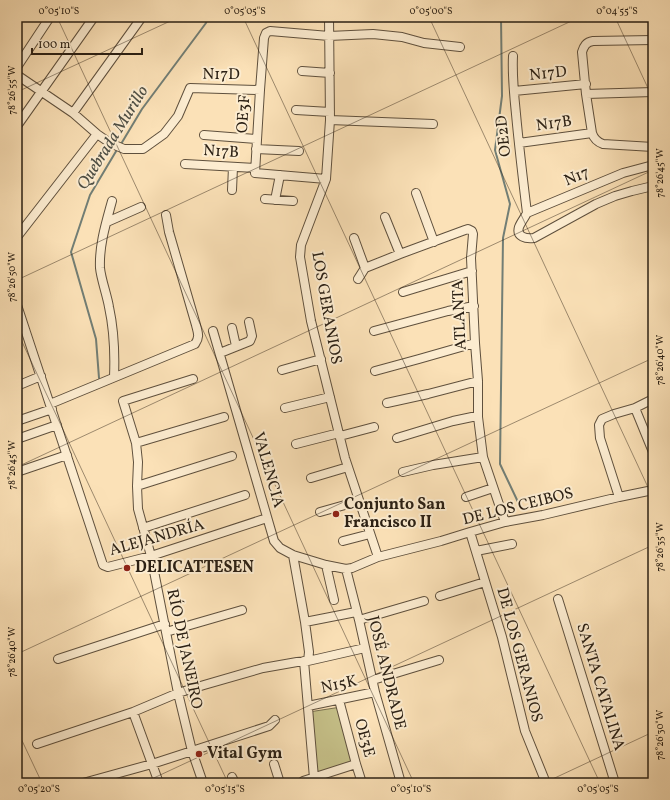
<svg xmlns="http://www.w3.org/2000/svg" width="670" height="800" viewBox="0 0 670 800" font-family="Vollkorn,serif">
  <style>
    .green { fill: #c6c189; stroke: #78704e }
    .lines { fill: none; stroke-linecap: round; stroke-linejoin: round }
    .stream { stroke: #727e75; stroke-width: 2 }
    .minor-casing { stroke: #5f503d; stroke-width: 10 }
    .minor { stroke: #fcecd0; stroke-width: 8 }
    .ticks { fill: none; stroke: #2b2014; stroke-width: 1; stroke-opacity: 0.45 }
    .poi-dot { fill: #8f2418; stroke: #fcecd0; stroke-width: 1.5 }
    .labels { text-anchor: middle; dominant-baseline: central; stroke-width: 4; stroke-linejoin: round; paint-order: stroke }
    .street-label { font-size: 16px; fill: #2b2014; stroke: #fcecd0 }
    .poi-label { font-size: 16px; font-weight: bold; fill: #2b2014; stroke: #fcecd0; text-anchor: start }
    .water-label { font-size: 17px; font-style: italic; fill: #4e4f45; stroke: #fcecd0 }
    .neatline { fill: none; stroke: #2b2014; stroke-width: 1.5 }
    .ticks-label { font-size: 10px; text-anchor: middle; fill: #2b2014 }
  </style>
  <rect width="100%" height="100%" fill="#fbe1b7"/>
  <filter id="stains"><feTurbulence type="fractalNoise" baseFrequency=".005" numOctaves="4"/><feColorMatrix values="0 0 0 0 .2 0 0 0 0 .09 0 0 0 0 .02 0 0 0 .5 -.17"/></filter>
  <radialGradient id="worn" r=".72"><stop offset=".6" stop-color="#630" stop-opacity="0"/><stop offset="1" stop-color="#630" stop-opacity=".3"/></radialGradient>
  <path class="green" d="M341,707L356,764L314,778L309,712Z"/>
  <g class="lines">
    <path class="stream" d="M501,17L502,96L495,150L510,204L503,238L500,464L518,502
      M121,144L142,109L206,23L208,17
      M99,378L96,339L71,252L90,195L118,148"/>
    <g class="minor-casing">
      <path id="minor" d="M329,17L330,120L326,179L301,245L300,257L311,321L345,458L378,557
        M653,40L593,41C586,42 584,46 582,52L586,94L592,133C594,139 597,142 603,144L653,147
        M513,56C512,75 514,95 516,114C519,147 523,180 527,213
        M17,67L50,17
        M302,71L330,73
        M17,75L73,113L97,134L110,143L124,149H143L164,134L178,116L190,88L260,90
        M514,91L586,84
        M586,94L653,92
        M296,110L330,112
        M73,113L142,17
        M330,120L433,124
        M17,126L94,17
        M204,135L257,139
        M519,143L592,133
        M256,149L299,151
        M185,164L255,168
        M653,165L623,173L527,213C525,217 521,222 519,227C516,237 526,239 534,238L596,204L615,196L632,191L653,186
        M326,179L255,173L260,90L264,38L266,33L270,31L329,36L373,34L402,37L424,43L460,47
        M232,190L233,167
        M416,193L434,242
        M265,199L293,201
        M275,200L280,175
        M112,201C106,223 99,245 100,268C101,279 107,295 109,307C114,330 115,353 114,377
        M385,217L400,254
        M107,222L141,207
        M17,237L97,134
        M354,238L365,268
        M358,279L365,268L400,254L465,230L468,229L472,231L473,234L471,258L475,343L478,381V417L483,457L505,522
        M403,292L472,271
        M17,305L103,565L108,567L151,556L267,518
        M232,328L236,346
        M213,331L274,541L280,548L293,555L326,565L346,569L352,568L378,557L441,541L470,532L505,522L543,515L619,497L653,490
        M374,331L448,311L474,306
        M220,353L250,341L252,336L249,322
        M282,370L321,359
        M375,371L419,359L475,343
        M193,379L123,401L136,443L138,462L137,486L138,509L151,556L178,693L192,751L203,783
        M17,386L41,376
        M387,403L428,394L478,381
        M50,404L195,344C200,337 198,333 196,325L169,232L166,215
        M285,408L330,397
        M635,408L653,452
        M17,421L52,409
        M340,436L374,427
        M397,438L453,421L472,417H478
        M17,439L57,425
        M136,443L224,417
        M296,444L339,433
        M17,472L67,455
        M403,472L433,465L483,457
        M311,478L348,467
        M137,486L232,456
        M466,497L493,488
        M619,497L600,438L599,425L602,419L614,414L635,408L653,399
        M320,512L359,501
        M143,528L245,495
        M470,532L502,637L525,731L546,783
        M343,541L370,534
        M476,551L512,544
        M293,555L305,622L309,652L308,661
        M326,565L334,600
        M346,569L359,620L375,692L401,783
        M440,596L485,582
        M558,599L615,783
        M359,620L424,601
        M305,622L356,612
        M166,632L242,610
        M58,659L165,624
        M304,661L314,778
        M373,680L439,660
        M339,700L356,764L362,783
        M308,706L375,692
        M133,712L159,783
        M37,744L133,712L178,693L204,685L263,668L297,662L308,661L365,648
        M274,764L280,783
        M232,777L235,783
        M303,781L356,764
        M83,783L152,764L269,726L275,720"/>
    </g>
    <use href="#minor" class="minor"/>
  </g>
  <path class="ticks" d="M57,17L414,783M243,17L600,783M429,17L653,498M615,17L653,99M17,92L179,17M17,280L580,17M17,331L228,783M17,467L653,170M17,654L653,358M17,730L42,783M143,783L653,545M544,783L653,732"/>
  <g class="poi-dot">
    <circle cx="336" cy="514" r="4"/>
    <circle cx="127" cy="568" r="4"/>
    <circle cx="199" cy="754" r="4"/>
  </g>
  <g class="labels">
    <g class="street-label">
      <text transform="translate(548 74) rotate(-6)">N17D</text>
      <text transform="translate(221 75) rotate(1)">N17D</text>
      <text transform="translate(244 114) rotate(-86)">OE3F</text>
      <text transform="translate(554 124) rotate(-8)">N17B</text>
      <text transform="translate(504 136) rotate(-96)">OE2D</text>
      <text transform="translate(221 152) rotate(3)">N17B</text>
      <text transform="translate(577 177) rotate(-23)">N17</text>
      <text transform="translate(326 308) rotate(80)">LOS GERANIOS</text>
      <text transform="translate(460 315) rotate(-93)">ATLANTA</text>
      <text transform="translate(268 470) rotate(74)">VALENCIA</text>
      <text transform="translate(518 507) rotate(-14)">DE LOS CEIBOS</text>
      <text transform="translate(157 538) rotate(-16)">ALEJANDRÍA</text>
      <text transform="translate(184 649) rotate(78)">RÍO DE JANEIRO</text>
      <text transform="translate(519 655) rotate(75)">DE LOS GERANIOS</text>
      <text transform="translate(386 673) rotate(76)">JOSÉ ANDRADE</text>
      <text transform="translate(339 685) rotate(-12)">N15K</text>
      <text transform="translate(600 687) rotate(73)">SANTA CATALINA</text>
      <text transform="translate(364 738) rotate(75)">OE3E</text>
    </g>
    <g class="poi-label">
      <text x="344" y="505">Conjunto San<tspan x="344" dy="18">Francisco II</tspan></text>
      <text x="135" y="568">DELICATTESEN</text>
      <text x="207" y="754">Vital Gym</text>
    </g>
    <g class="water-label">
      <text transform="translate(113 138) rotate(-58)">Quebrada Murillo</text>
    </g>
  </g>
  <rect width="670" height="800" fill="none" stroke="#fbe1b7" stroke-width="44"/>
  <path d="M32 48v6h110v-6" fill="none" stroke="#2b2014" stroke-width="2"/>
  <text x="38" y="48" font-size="12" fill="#2b2014" stroke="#fcecd0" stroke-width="3" paint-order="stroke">100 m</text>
  <rect x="22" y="22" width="626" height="756" class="neatline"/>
  <g class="ticks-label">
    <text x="59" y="14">0°05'10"S</text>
    <text x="245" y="14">0°05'05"S</text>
    <text x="431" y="14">0°05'00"S</text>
    <text x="617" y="14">0°04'55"S</text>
    <text transform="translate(11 90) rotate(-90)" y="4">78°26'55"W</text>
    <text transform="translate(659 173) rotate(-90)" y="4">78°26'45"W</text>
    <text transform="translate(11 277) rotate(-90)" y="4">78°26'50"W</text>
    <text transform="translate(659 360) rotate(-90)" y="4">78°26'40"W</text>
    <text transform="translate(11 465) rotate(-90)" y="4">78°26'45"W</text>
    <text transform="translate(659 547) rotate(-90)" y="4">78°26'35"W</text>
    <text transform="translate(11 652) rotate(-90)" y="4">78°26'40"W</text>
    <text transform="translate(659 735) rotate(-90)" y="4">78°26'30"W</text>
    <text x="39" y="792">0°05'20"S</text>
    <text x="225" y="792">0°05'15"S</text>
    <text x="411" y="792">0°05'10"S</text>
    <text x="598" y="792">0°05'05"S</text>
  </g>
  <rect width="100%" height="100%" filter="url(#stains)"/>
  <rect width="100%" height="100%" fill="url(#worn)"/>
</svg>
